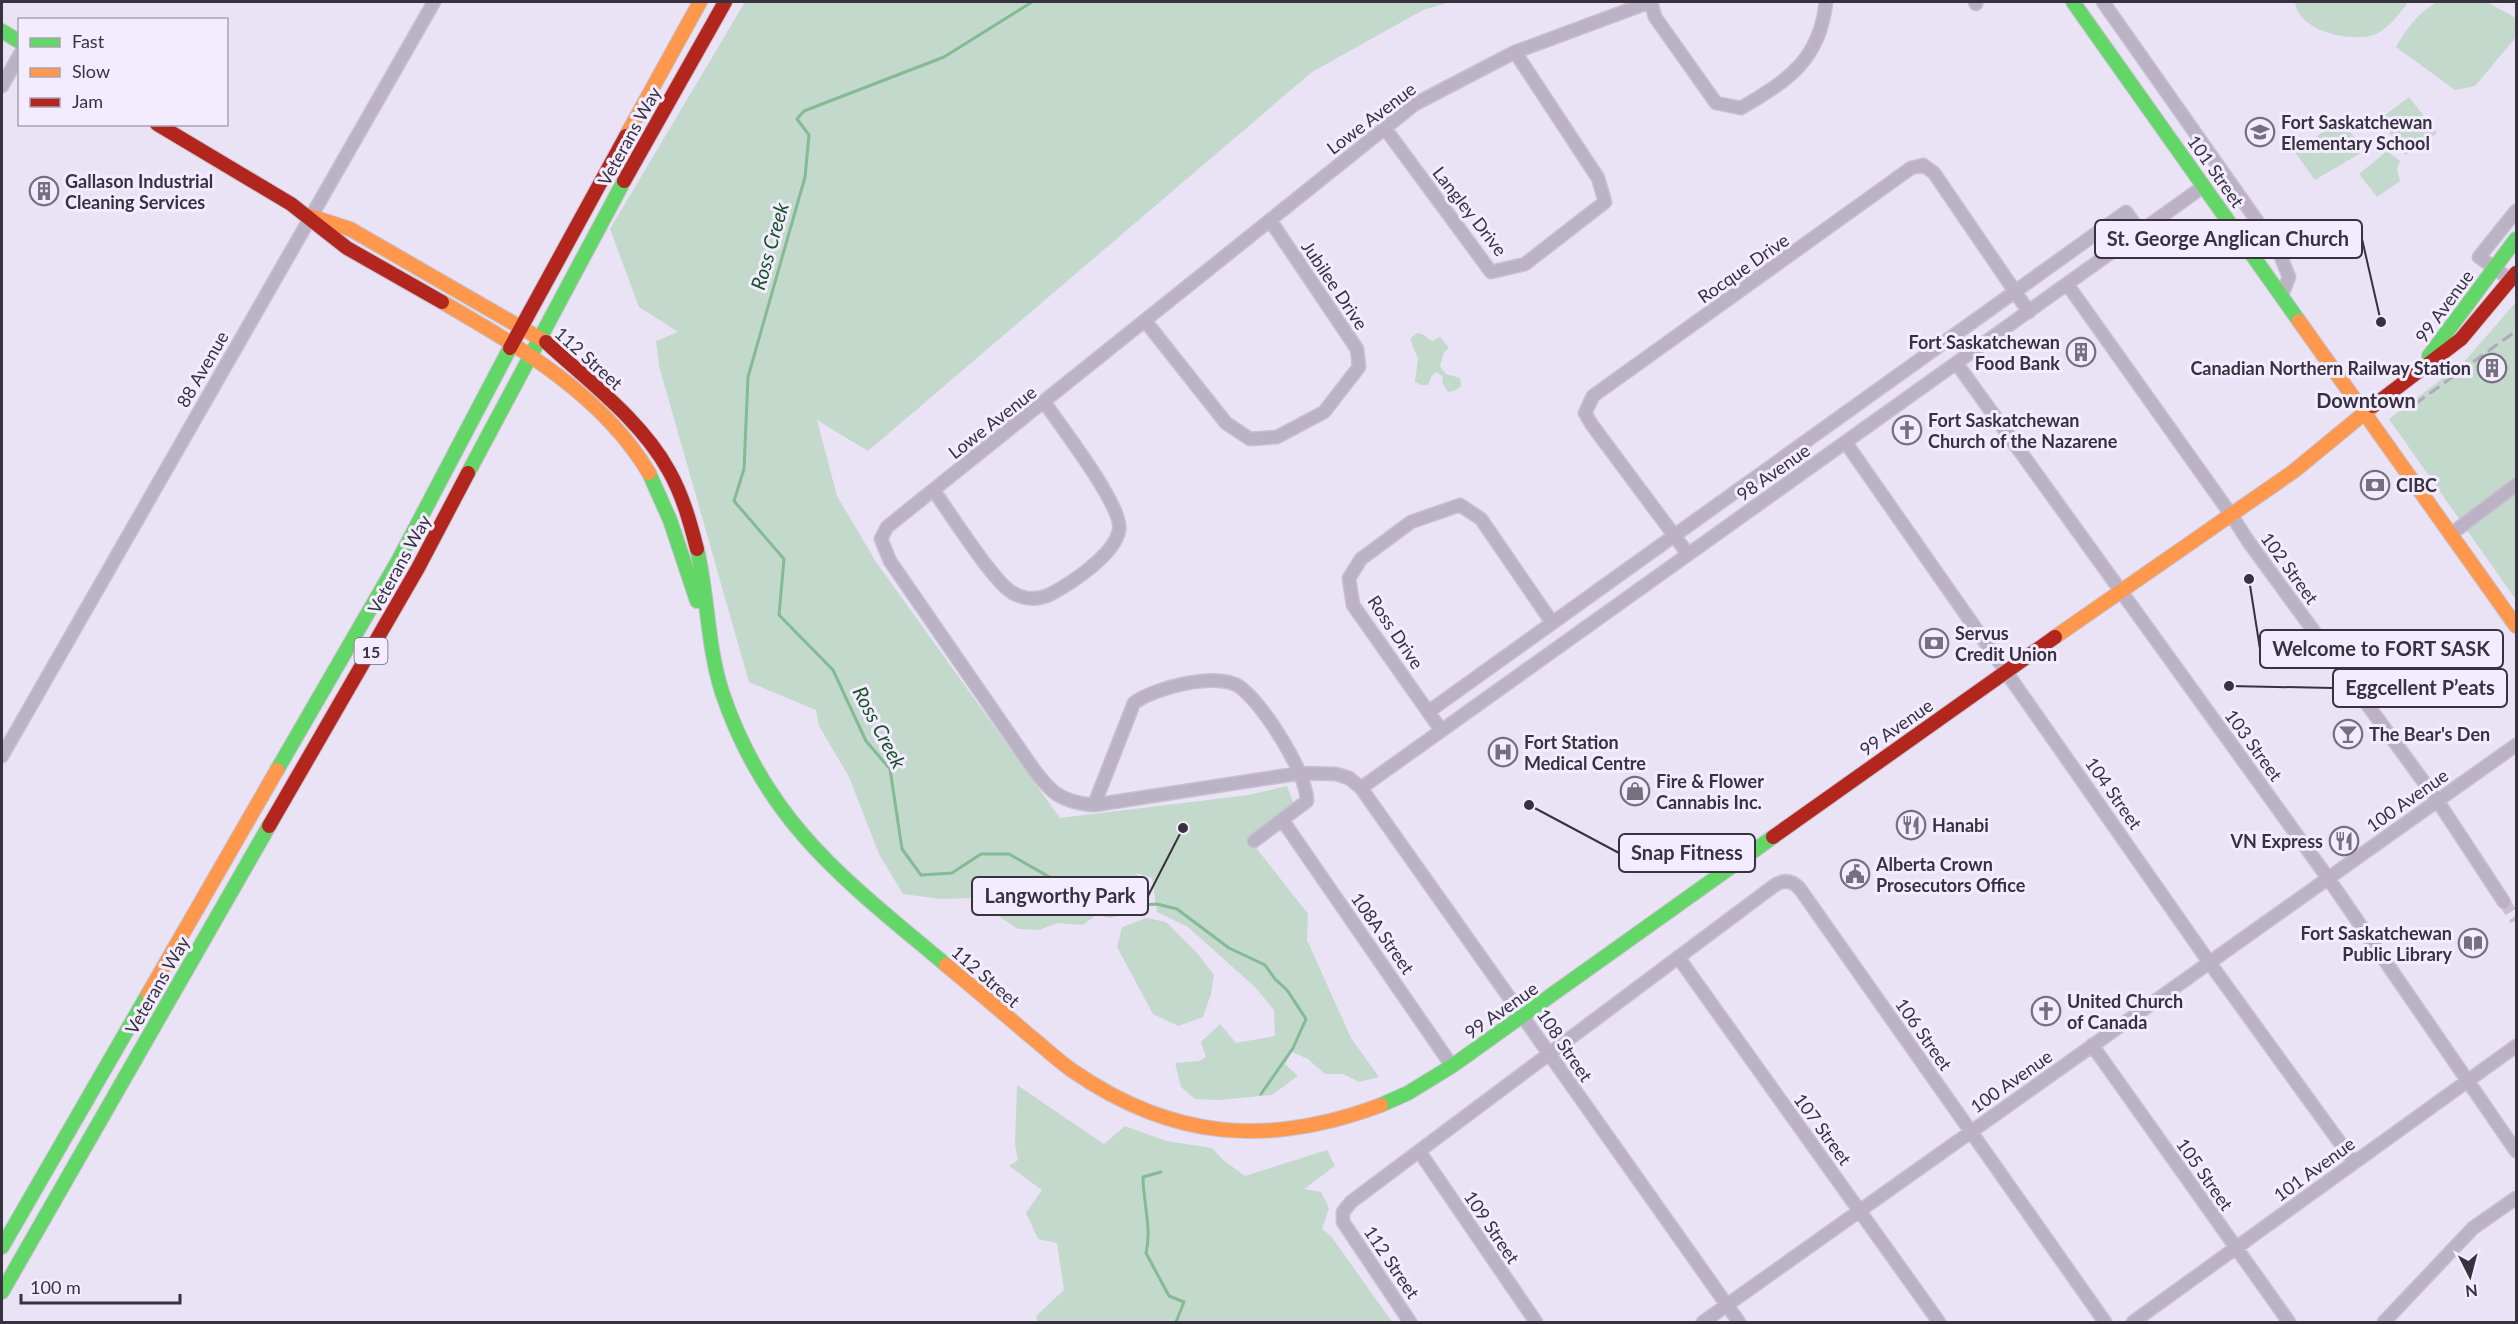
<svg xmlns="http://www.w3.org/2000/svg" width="2518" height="1324" viewBox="0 0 2518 1324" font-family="Lato,sans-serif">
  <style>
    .green { fill: #c2d9cb }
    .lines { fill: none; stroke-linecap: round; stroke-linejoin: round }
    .stream { stroke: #84ba94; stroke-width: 3 }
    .street-tunnel { stroke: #c6c0d0; stroke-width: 12; stroke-dasharray: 12 6; stroke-linecap: butt }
    .street-casing { stroke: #c7c1cf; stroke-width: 15 }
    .fast-casing { stroke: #c7c1cf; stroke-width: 16 }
    .slow-casing { stroke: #c7c1cf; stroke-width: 16 }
    .jam-casing { stroke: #c7c1cf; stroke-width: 16 }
    .street { stroke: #bbb3c5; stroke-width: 12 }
    .fast { stroke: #63d668; stroke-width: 14 }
    .slow { stroke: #ff974d; stroke-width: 14 }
    .jam { stroke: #b3261e; stroke-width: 14 }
    .rail { stroke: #b0aab9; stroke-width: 3; stroke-dasharray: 12 6; stroke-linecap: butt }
    .labels { text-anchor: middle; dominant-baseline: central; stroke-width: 6; stroke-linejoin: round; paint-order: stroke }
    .shield { fill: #f3ecff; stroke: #6f6a78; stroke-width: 1.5 }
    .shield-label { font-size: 16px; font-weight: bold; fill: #37323e }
    .street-label { font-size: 18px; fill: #37323e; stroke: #f3ecff }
    .poi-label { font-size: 18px; font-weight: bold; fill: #37323e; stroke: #f3ecff; text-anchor: start }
    .water-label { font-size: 20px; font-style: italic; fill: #175128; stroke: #f3ecff }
    .neighbourhood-label { font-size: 20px; font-weight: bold; fill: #37323e; stroke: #f3ecff }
    .leader { fill: none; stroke: #37323e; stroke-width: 2 }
    .callout-dot { fill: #37323e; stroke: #f3ecff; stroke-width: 2 }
    .callout { fill: #f3ecff; stroke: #37323e; stroke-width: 2 }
    .callout-label { font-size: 20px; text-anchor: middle; font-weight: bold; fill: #37323e }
  </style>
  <rect width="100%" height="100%" fill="#eae3f5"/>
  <path class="green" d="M745,2H1450L1423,10L1312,72L868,451L817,420L837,496L876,562L1060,818L1249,795L1287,786L1295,807L1253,840L1257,849L1308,914L1307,940L1351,1038L1379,1077L1359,1082L1343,1074H1325L1308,1059L1292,1052L1285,1064L1298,1076L1272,1095L1218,1100L1195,1099L1181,1087L1175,1063L1199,1061L1206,1057L1201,1042L1220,1024L1236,1043L1275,1036L1274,1010L1255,987L1188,927L1157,912L1152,878L1136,873L1150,896L1143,909L1110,918L1096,915L1083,925L1057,923L1039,930L1018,929L972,898L941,899L903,894L879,854L849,777L819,726L816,710L749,682L659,366L656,341L678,332L639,307L610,229Z
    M2295,2H2408C2400,14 2385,33 2370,36C2345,41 2298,30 2295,2Z
    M2437,2H2487L2516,18V37L2475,86L2455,90L2396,47C2407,28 2418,13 2437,2Z
    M2409,97L2437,133L2405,155L2380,119Z
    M2340,121L2366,150L2315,180L2294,151Z
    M2387,151L2400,161L2397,169L2400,181L2377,197L2359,174Z
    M2516,302V600L2389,419L2464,362Z
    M1417,333L1422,334L1432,341L1440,337L1449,348L1444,352L1440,366L1446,374L1460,378L1461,386L1454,391L1448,392L1442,382L1443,377L1437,372L1432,375L1428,385H1421L1415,382L1418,359L1410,339Z
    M1146,918L1166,922L1197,953L1214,975L1211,994L1203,1017L1178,1026L1153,1014L1117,947L1122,927Z
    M1017,1085L1104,1144L1125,1126L1166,1141L1212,1148L1223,1160L1245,1176L1327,1150L1335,1166L1304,1189L1321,1192L1329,1208L1322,1229L1331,1236L1392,1322H1038L1036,1316L1064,1290L1057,1243L1038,1239L1026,1213L1042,1190L1009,1166L1018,1160L1015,1144Z"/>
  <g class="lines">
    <path class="stream" d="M1032,2L944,57L804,111L797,119L809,135L805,177L748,377L744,469L734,501L784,559L779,615L833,670L866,741L890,769L902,849L921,875L952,873L981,854H1009L1060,883L1095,893L1115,907L1157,904L1177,909L1229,948L1265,965L1275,979L1287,990L1306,1019L1293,1048L1261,1094
      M1161,1172L1143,1177C1143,1201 1152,1229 1146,1253L1169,1296L1184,1302L1176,1322"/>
    <path class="street-tunnel" d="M2504,902L2516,920"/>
    <g class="street-casing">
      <path id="street" d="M1650,2L1515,52L1415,104L887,527L881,539L890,561L1030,764C1049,791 1059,802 1094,805L1301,773L1336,774L1349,778L1361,788L1739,1322
        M1651,2L1655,17L1716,103L1741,108C1789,80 1820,59 1826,2
        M1975,2L1976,4
        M2103,2L2279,252L2289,277L2282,295
        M2,86L20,54
        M1384,127L1491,272L1525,264L1605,202L1598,178L1515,52
        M2511,280L2479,257L2516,211
        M2067,284L2232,516L2248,541L2437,800L2504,902
        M1146,322L1226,423L1250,439L1277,437L1324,412L1359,367L1357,349L1270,220
        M1957,364L2328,878L2516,1151
        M1846,443L2209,962L2354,1162
        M934,491C950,513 994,583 1013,593C1025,600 1037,600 1049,595C1070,584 1115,555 1119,530C1124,507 1060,426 1045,403
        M2451,534L2516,485
        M1688,554L1592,425L1585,413L1593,396L1911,168L1923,165L1934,173L2029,312
        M1428,712L2126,212L2140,231
        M1441,730L1353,605L1349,578L1361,559L1411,522L1460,505L1481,519L1551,621
        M2,756L434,2
        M1361,788L2204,186
        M1094,805L1134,703C1153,688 1218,671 1240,687C1264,706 1306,771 1307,801L1254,841
        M1283,821L1452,1066
        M1678,957L1939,1322
        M2092,1045L2289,1322
        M1419,1151L1536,1322
        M1410,1322L1343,1222V1212L1351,1202L1775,885C1785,879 1793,881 1800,889L2105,1322
        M1703,1322L2516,745
        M2133,1322L2516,1046
        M2384,1322L2473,1228L2516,1198"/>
    </g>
    <g class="fast-casing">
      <path id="fast" d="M2073,2L2299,321
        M2,31L20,42
        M2429,356L2516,239
        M468,473L624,181
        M649,473L670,520L697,601
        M697,549C708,596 707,645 722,692C766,823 845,880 946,965
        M277,770L398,561L510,348
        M1381,1105L1408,1093L1452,1066L1773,837
        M2,1247L148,994
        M2,1292L269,826"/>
    </g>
    <g class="slow-casing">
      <path id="slow" d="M626,136L700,2
        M310,216L350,229L546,342
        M442,302C518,346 603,395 649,473
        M2299,321L2516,626
        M2055,637L2294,471L2373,406
        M946,965C974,988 1002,1012 1030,1036C1044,1047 1058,1061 1073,1071C1173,1140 1269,1147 1381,1105
        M148,994L277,770"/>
    </g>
    <g class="jam-casing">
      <path id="jam" d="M157,124L291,204L347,248L442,302
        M624,181L725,2
        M546,342C588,381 641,420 669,471C683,496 690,522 697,549
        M510,348L626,136
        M2373,406L2461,339L2516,273
        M269,826L418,568L468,473
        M1773,837L2055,637"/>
    </g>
    <use href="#street" class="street"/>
    <use href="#fast" class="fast"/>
    <use href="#slow" class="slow"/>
    <use href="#jam" class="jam"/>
    <path class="rail" d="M2415,404L2516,331"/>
  </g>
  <defs>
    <g id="school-ring" transform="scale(1.5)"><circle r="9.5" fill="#f3ecff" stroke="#76707e" stroke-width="1.5"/><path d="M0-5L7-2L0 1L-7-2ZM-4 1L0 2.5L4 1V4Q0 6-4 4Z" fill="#76707e"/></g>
    <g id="building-ring" transform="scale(1.5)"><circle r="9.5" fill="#f3ecff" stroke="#76707e" stroke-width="1.5"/><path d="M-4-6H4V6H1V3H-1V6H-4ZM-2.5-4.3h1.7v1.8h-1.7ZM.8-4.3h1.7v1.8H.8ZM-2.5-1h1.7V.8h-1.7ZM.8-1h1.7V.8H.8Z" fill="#76707e"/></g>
    <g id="church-ring" transform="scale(1.5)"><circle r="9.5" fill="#f3ecff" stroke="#76707e" stroke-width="1.5"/><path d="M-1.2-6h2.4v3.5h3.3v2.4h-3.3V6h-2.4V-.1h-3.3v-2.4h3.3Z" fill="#76707e"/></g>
    <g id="bank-ring" transform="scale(1.5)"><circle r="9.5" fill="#f3ecff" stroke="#76707e" stroke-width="1.5"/><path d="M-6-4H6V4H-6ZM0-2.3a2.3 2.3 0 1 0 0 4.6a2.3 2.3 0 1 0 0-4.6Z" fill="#76707e"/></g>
    <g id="bar-ring" transform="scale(1.5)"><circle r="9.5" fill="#f3ecff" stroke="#76707e" stroke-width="1.5"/><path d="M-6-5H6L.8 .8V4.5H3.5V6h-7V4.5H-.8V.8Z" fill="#76707e"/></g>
    <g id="hospital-ring" transform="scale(1.5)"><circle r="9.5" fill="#f3ecff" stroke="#76707e" stroke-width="1.5"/><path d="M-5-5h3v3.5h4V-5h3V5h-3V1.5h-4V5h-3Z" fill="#76707e"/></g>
    <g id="shop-ring" transform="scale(1.5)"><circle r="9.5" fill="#f3ecff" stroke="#76707e" stroke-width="1.5"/><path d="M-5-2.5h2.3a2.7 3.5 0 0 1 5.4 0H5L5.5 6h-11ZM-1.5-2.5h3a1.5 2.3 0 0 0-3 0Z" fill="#76707e"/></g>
    <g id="restaurant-ring" transform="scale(1.5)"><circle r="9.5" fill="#f3ecff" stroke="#76707e" stroke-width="1.5"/><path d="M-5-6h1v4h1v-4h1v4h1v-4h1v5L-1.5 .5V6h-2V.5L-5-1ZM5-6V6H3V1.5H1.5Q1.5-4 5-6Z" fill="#76707e"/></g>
    <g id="civic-ring" transform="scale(1.5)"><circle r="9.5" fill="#f3ecff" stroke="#76707e" stroke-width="1.5"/><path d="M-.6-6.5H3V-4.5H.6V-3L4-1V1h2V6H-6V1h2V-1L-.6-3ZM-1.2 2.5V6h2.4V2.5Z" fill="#76707e"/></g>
    <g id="library-ring" transform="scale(1.5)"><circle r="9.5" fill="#f3ecff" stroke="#76707e" stroke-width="1.5"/><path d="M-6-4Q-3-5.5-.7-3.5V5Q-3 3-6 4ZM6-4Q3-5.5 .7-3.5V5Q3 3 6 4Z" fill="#76707e"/></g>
  </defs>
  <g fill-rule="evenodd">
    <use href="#school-ring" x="2260" y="132"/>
    <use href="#building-ring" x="44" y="191"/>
    <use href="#building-ring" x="2081" y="352"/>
    <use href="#building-ring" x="2492" y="368"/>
    <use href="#church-ring" x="1907" y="430"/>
    <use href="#bank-ring" x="2375" y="485"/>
    <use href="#bank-ring" x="1934" y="643"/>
    <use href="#bar-ring" x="2348" y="734"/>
    <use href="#hospital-ring" x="1503" y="752"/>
    <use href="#shop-ring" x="1635" y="791"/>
    <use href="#restaurant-ring" x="1911" y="825"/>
    <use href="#restaurant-ring" x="2344" y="841"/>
    <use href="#civic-ring" x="1855" y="874"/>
    <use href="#library-ring" x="2473" y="943"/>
    <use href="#church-ring" x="2046" y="1011"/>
  </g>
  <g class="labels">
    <rect class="shield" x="354.5" y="638" width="33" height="26" rx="4.5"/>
    <g class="shield-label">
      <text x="371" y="651">15</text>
    </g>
    <g class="street-label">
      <text transform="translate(1371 118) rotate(-37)">Lowe Avenue</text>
      <text transform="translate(629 136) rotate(-61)">Veterans Way</text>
      <text transform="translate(2216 171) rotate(55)">101 Street</text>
      <text transform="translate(1470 211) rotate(52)">Langley Drive</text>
      <text transform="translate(1743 268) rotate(-35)">Rocque Drive</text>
      <text transform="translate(1335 285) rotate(56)">Jubilee Drive</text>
      <text transform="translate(2444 306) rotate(-54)">99 Avenue</text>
      <text transform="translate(589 358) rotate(42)">112 Street</text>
      <text transform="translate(202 369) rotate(-60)">88 Avenue</text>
      <text transform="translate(992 422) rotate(-38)">Lowe Avenue</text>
      <text transform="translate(1773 472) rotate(-35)">98 Avenue</text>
      <text transform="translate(399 564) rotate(-61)">Veterans Way</text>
      <text transform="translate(2290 568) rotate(54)">102 Street</text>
      <text transform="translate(1396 632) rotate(56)">Ross Drive</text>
      <text transform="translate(1896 727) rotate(-35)">99 Avenue</text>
      <text transform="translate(2254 745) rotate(54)">103 Street</text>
      <text transform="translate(2114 793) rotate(55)">104 Street</text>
      <text transform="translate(2407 800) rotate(-35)">100 Avenue</text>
      <text transform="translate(1383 933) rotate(55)">108A Street</text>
      <text transform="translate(986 976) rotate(41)">112 Street</text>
      <text transform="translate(157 985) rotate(-60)">Veterans Way</text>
      <text transform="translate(1501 1010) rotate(-35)">99 Avenue</text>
      <text transform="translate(1924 1034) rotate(55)">106 Street</text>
      <text transform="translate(1565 1045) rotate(56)">108 Street</text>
      <text transform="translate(2011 1081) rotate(-35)">100 Avenue</text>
      <text transform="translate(1823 1129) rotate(54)">107 Street</text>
      <text transform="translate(2314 1169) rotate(-36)">101 Avenue</text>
      <text transform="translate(2205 1174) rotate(55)">105 Street</text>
      <text transform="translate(1492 1227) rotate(56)">109 Street</text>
      <text transform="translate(1392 1262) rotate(56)">112 Street</text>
    </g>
    <g class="poi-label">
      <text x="2281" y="122">Fort Saskatchewan<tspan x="2281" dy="21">Elementary School</tspan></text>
      <text x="65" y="181">Gallason Industrial<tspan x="65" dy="21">Cleaning Services</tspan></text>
      <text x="2060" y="342" text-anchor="end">Fort Saskatchewan<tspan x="2060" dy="21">Food Bank</tspan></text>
      <text x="2471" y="368" text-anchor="end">Canadian Northern Railway Station</text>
      <text x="1928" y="420">Fort Saskatchewan<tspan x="1928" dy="21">Church of the Nazarene</tspan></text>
      <text x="2396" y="485">CIBC</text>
      <text x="1955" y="633">Servus<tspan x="1955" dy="21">Credit Union</tspan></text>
      <text x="2369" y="734">The Bear's Den</text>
      <text x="1524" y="742">Fort Station<tspan x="1524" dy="21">Medical Centre</tspan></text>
      <text x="1656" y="781">Fire &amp; Flower<tspan x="1656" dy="21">Cannabis Inc.</tspan></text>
      <text x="1932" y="825">Hanabi</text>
      <text x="2323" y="841" text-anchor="end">VN Express</text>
      <text x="1876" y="864">Alberta Crown<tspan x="1876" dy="21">Prosecutors Office</tspan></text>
      <text x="2452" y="933" text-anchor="end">Fort Saskatchewan<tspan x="2452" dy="21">Public Library</tspan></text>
      <text x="2067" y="1001">United Church<tspan x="2067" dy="21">of Canada</tspan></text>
    </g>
    <g class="water-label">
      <text transform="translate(769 246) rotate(-74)">Ross Creek</text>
      <text transform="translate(880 727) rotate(62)">Ross Creek</text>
    </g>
    <g class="neighbourhood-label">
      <text x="2366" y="400">Downtown</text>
    </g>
  </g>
  <path class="leader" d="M2381 322L2362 239M2249 579L2260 649M2229 686L2333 688M1529 805L1619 853M1183 828L1148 896"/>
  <g class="callout-dot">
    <circle cx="2381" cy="322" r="6"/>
    <circle cx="2249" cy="579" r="6"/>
    <circle cx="2229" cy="686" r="6"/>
    <circle cx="1529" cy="805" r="6"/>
    <circle cx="1183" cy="828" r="6"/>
  </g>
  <g class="callout">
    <rect x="2095" y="220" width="267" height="38" rx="6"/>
    <rect x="2260" y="630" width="243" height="38" rx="6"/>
    <rect x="2333" y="669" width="174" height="38" rx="6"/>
    <rect x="1619" y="834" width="136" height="38" rx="6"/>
    <rect x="972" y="877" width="176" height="38" rx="6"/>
  </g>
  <g class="callout-label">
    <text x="2228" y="246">St. George Anglican Church</text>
    <text x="2381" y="656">Welcome to FORT SASK</text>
    <text x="2420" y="695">Eggcellent P’eats</text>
    <text x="1687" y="860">Snap Fitness</text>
    <text x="1060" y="903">Langworthy Park</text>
  </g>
  <rect width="2518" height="1324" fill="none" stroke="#37323e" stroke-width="6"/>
  <rect x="18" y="18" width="210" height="108" fill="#f3ecff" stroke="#a8a2b2" stroke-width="1.5"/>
  <rect x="30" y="38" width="30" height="9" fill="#63d668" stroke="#a8a2b2" stroke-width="1.5"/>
  <text x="72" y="48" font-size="18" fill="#37323e">Fast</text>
  <rect x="30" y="68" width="30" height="9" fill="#ff974d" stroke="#a8a2b2" stroke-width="1.5"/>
  <text x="72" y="78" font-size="18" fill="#37323e">Slow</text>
  <rect x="30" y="98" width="30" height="9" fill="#b3261e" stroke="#a8a2b2" stroke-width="1.5"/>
  <text x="72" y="108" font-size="18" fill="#37323e">Jam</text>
  <g transform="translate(2470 1276) rotate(174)" stroke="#f3ecff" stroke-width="4.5" paint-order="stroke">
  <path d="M0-4.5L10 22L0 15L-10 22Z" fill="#37323e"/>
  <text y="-9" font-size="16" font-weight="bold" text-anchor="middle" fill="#37323e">N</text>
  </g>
  <path d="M21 1294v9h159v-9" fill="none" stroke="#37323e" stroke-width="3"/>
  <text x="30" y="1294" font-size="18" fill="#37323e" stroke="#f3ecff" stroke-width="4.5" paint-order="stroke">100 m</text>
</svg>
